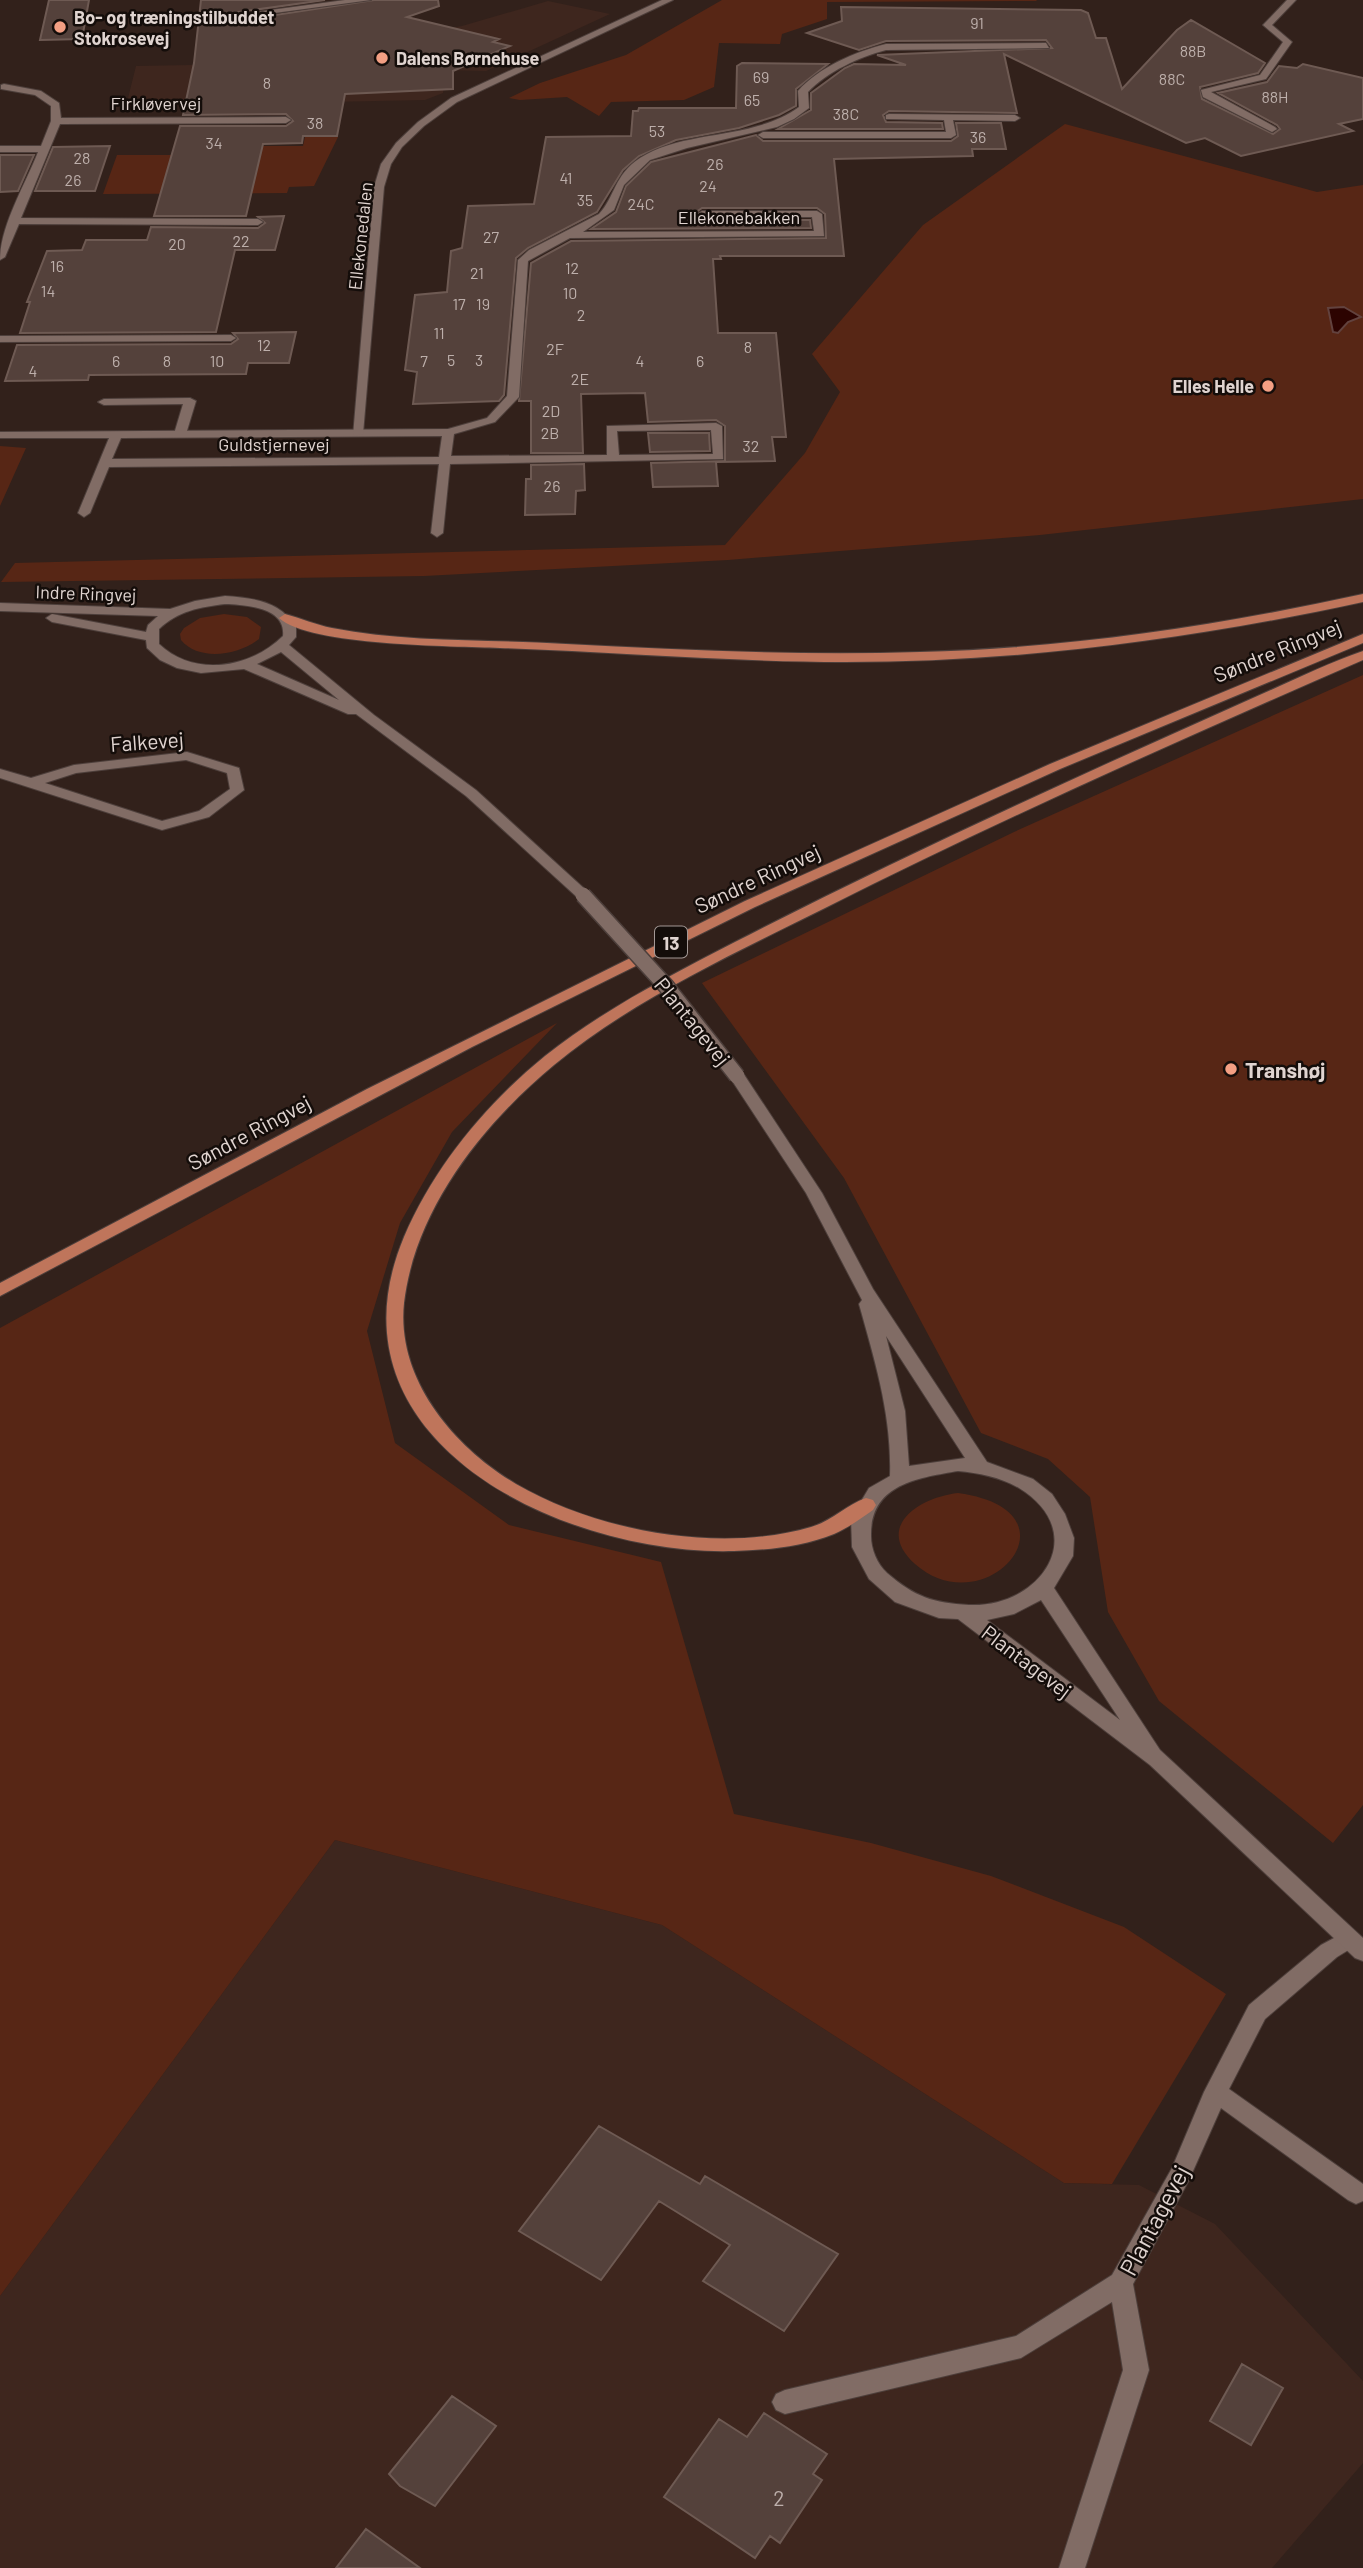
<svg xmlns="http://www.w3.org/2000/svg" width="1363" height="2568" viewBox="0 0 1363 2568" font-family="Barlow,sans-serif">
  <style>
    .built { fill: #3e261e }
    .green { fill: #572615 }
    .water { fill: #2c0300; stroke: #62423e; stroke-width: 2 }
    .building { fill: #54413b; stroke: #6e5a53; stroke-width: 2 }
    .lines { fill: none; stroke-linecap: round; stroke-linejoin: round }
    .lane-casing { stroke: #4d3f3b; stroke-width: 2 }
    .street-casing { stroke: #4d3f3b; stroke-width: 2 }
    .secondary-casing { stroke: #4d3f3b; stroke-width: 2 }
    .primary-casing { stroke: #4d3f3b; stroke-width: 2 }
    .lane { fill: #816c65; fill-rule: evenodd }
    .street { fill: #816c65; fill-rule: evenodd }
    .secondary { fill: #816c65; fill-rule: evenodd }
    .primary { fill: #bf755b; fill-rule: evenodd }
    .secondary-bridge-casing { stroke: #4d3f3b; stroke-width: 18; stroke-linecap: butt }
    .secondary-bridge { stroke: #816c65; stroke-width: 15 }
    .poi-dot { fill: #f39f83; stroke: #140d0a; stroke-width: 2.5 }
    .labels { text-anchor: middle; dominant-baseline: central; stroke-width: 5; stroke-linejoin: round; paint-order: stroke }
    .far-number-label { font-size: 16px; fill: #bdafab }
    .far-poi-label { font-size: 18px; font-weight: bold; fill: #e0d4d0; stroke: #140d0a; text-anchor: start }
    .far-street-label { font-size: 18px; fill: #e0d4d0; stroke: #140d0a }
    .shield { fill: #140d0a; stroke: #a39895; stroke-width: 2 }
    .shield-label { font-size: 19px; font-weight: bold; fill: #e0d4d0 }
    .street-label { font-size: 21px; fill: #e0d4d0; stroke: #140d0a }
    .poi-label { font-size: 21px; font-weight: bold; fill: #e0d4d0; stroke: #140d0a; text-anchor: start }
    .near-number-label { font-size: 21px; fill: #bdafab }
    .near-street-label { font-size: 24px; fill: #e0d4d0; stroke: #140d0a }
  </style>
  <rect width="100%" height="100%" fill="#32211b"/>
  <path class="built" d="M548,1L610,14L486,71L446,70L443,93L425,100L126,106L136,66L248,64L462,26Z
    M335,1840L662,1925L1064,2183L1139,2185L1215,2224L1363,2381V2463L1272,2568H0V2296Z"/>
  <path class="green" d="M722,0H1036L1037,1L827,2V19L782,34L780,44L719,43L714,87L684,100L611,102L599,116L567,97L520,100L509,98L540,83L626,55Z
    M1065,124L1317,192L1363,185V499L1040,535L728,560L424,576L1,582L15,563L725,545L805,453L840,392L812,354L923,225Z
    M305,137H338L314,186L289,187L287,193L103,194L117,155H244L247,146H303Z
    M0,446L26,448L0,506Z
    M224,614L247,617L261,627L259,639C239,655 199,662 181,640L180,634L184,628L200,618Z
    M1363,675V1805L1333,1843L1159,1701L1108,1612L1090,1497L1048,1459L981,1433L844,1178L702,983L1014,832Z
    M557,1023L452,1132L400,1223L367,1331L395,1443L509,1525L661,1562L734,1814L871,1843L991,1876L1124,1927L1226,1994L1112,2184L1064,2183L662,1925L335,1840L0,2296V1328Z
    M958,1493C1087,1511 986,1627 915,1564C873,1526 921,1497 958,1493Z"/>
  <path class="water" d="M1344,307L1361,317L1348,322L1338,333L1333,332L1328,308Z"/>
  <path class="building" d="M49,0H89L82,39L40,40Z
    M201,0H325L210,16L216,24L374,0H438L439,6L407,17L499,39L493,42L510,46L453,71V89L345,94L337,136H303L302,143L263,144L246,216H154L180,126H286L293,121L286,114L183,115L194,63Z
    M841,7L1081,10L1088,13L1096,38H1106L1122,89L1177,30L1191,20L1265,63L1258,73L1200,87L1202,99L1273,134L1280,129L1277,125L1218,93L1267,82L1279,66L1297,68L1303,64L1363,78V119L1339,124L1353,131L1241,156L1205,138L1186,143L1004,54L1017,113L889,111L883,115L886,122L942,123L943,129H778L811,110V93L845,68L854,64L906,65L877,55L1052,48L1046,40L886,41L859,50L807,33L842,21Z
    M742,63L828,64L796,89V106L779,115L739,128L676,140L639,156L623,170L597,212L528,248L516,258L504,395L499,401L413,404L417,372L405,370L415,295L447,292L451,251L462,248L468,206L534,204L546,137L631,136L633,111H638L639,108H736L737,66Z
    M956,123H1001L1006,149H972L973,156L834,159L844,256H720L721,259H713L718,333H776L786,437H772L775,461L716,462L718,486L653,487L651,463L725,461V426L716,420L648,422L645,393L581,394L583,453H531V401H519L531,263L571,241L826,238L825,214L817,208H702L695,213L702,220H810L811,228L591,229L616,212L626,186L651,162L756,135L763,141H951L958,136Z
    M110,146L95,191H35L53,147Z
    M0,155H34L18,191L0,192Z
    M284,216L275,250H235L216,332L20,333L30,302H27L47,251L82,250L86,240H147L151,227L258,228L265,223L258,217Z
    M296,332L289,363H248L246,374L89,375L88,380L5,381L17,345L231,344L238,339L233,333Z
    M648,433H709L710,451L650,452Z
    M584,464L585,490L576,491L575,514L525,515L526,479H531V465Z
    M599,2126L700,2184L705,2176L838,2254L784,2331L703,2281L730,2245L659,2201L601,2280L519,2231Z
    M1242,2364L1283,2388L1251,2445L1210,2421Z
    M452,2396L496,2426L435,2506L400,2486L389,2474Z
    M764,2413L827,2454L813,2474L822,2480L780,2543L770,2536L755,2558L664,2497L719,2419L747,2437Z
    M366,2529L420,2568H336Z"/>
  <g class="lines">
    <g class="lane-casing">
      <path id="lane" d="M190,398L196,401L186,434L180,437L174,434L183,404L104,405L98,402L104,399Z
        M1347,1931L1355,1934L1358,1940L1355,1946L1337,1957L1265,2019L1229,2089L1363,2184V2201L1356,2204L1348,2200L1221,2108L1189,2180L1133,2284L1149,2370L1085,2568H1059L1123,2370L1112,2302L1021,2358L785,2414L776,2410L772,2402L776,2394L785,2390L1016,2336L1112,2275L1172,2168L1204,2092L1249,2005L1321,1945Z"/>
    </g>
    <g class="street-casing">
      <path id="street" d="M345,0H371L216,21L212,18Z
        M1287,0H1296L1272,25L1292,42L1266,79L1211,92L1275,127L1277,129L1272,132L1203,97L1201,90L1260,75L1283,42L1263,25Z
        M1046,43L1049,48L886,50C859,57 827,72 808,92L809,108L794,119L777,127L687,148L650,160L624,185L614,210L583,232L814,231L812,217H702L697,214L702,211H817L822,214L824,236L570,238L528,261L519,397L495,422L454,434L451,456L607,455V426L716,423L722,426L723,459L450,464L443,533L437,537L431,533L439,464L109,467L90,513L84,517L78,513L109,438H0V432L448,429L487,418L507,396L518,260L529,250L599,214C615,197 614,175 640,158C685,129 752,141 799,107L798,91C819,67 855,52 886,44ZM711,430L713,454L619,455L617,431ZM442,436L439,457L112,459L121,438Z
        M4,84L41,91L59,103L61,118L286,117L291,120L286,123L60,124L21,218L258,219L263,222L258,225L19,224L5,257L0,260C0,226 25,185 38,152H0V146H41L51,121V106L35,95L1,89V85Z
        M889,114L1015,115L1020,118L1015,121L953,120L956,135L951,138H763L758,135L763,132H946L944,120L886,119V115Z
        M0,336L231,335L236,338L231,341L0,342Z
        M187,752L239,768L244,790L209,817L162,830L0,778V769L31,778L74,765ZM186,760L227,773L230,789L199,811L162,821L45,783L76,773Z"/>
    </g>
    <g class="secondary-casing">
      <path id="secondary" d="M662,0H673L457,102L424,126L402,147L391,164L384,187L363,434L353,436L374,187L381,164L396,143L418,122L451,98Z
        M225,596C254,598 280,601 296,627V637L289,645L374,715L476,790L588,892V898H578L466,796L356,714H348L244,669L201,673L177,668L160,660L147,648L146,640L52,622L46,618L52,614L146,632L148,625L158,616L0,611V603L170,609L195,601ZM225,604C246,605 286,607 283,636C249,669 194,677 159,644V629C178,611 200,607 225,604ZM281,652L339,700L257,664Z
        M737,1071L743,1073L822,1193L873,1289L987,1462L1033,1479L1052,1494L1065,1514L1074,1538L1073,1556L1054,1588L1160,1750L1363,1938V1961L1355,1958L1150,1765L958,1619L939,1618L895,1602L869,1579L852,1547L851,1518L869,1488L890,1476C892,1416 875,1361 859,1304L862,1300L806,1193L729,1076ZM886,1336L965,1458L909,1466L905,1411ZM958,1471C979,1473 1000,1477 1019,1488C1092,1533 1041,1608 969,1605C933,1603 915,1597 887,1573C877,1564 871,1549 871,1536C870,1484 918,1478 958,1471ZM1041,1600L1120,1720L987,1620L1014,1614Z"/>
    </g>
    <g class="primary-casing">
      <path id="primary" d="M1363,594V602C1193,639 1020,662 845,662C730,662 615,652 500,648C454,646 310,646 279,618L285,614C301,618 316,625 332,628C408,643 489,639 566,644C684,650 802,656 920,652C1070,648 1217,626 1363,594Z
        M1363,634V643L1060,769L755,907L472,1047L0,1296V1283L367,1089L745,901L1050,764Z
        M1363,651V660C1182,739 1001,819 825,908C733,954 634,999 554,1065C483,1124 415,1209 404,1303C396,1379 454,1447 516,1484C597,1531 719,1554 811,1527C832,1521 846,1505 866,1498L873,1500L876,1505L873,1510C860,1519 848,1528 834,1534C802,1547 767,1550 734,1551C566,1556 318,1442 404,1237C434,1167 486,1104 545,1056C603,1010 669,976 735,942C828,894 922,849 1017,805C1092,770 1168,736 1244,702C1283,685 1323,665 1363,651Z"/>
    </g>
    <use href="#lane" class="lane"/>
    <use href="#street" class="street"/>
    <use href="#secondary" class="secondary"/>
    <use href="#primary" class="primary"/>
    <g class="secondary-bridge-casing">
      <path id="secondary-bridge" d="M583,895L666,986L737,1076"/>
    </g>
    <use href="#secondary-bridge" class="secondary-bridge"/>
  </g>
  <g class="poi-dot">
    <circle cx="60" cy="27" r="7"/>
    <circle cx="382" cy="58" r="7"/>
    <circle cx="1268" cy="386" r="7"/>
    <circle cx="1231" cy="1069" r="7"/>
  </g>
  <g class="labels">
    <g class="far-number-label">
      <text x="977" y="22">91</text>
      <text x="1193" y="50">88B</text>
      <text x="761" y="76">69</text>
      <text x="1172" y="78">88C</text>
      <text x="267" y="82">8</text>
      <text x="1275" y="96">88H</text>
      <text x="752" y="99">65</text>
      <text x="846" y="113">38C</text>
      <text x="315" y="122">38</text>
      <text x="657" y="130">53</text>
      <text x="978" y="136">36</text>
      <text x="214" y="142">34</text>
      <text x="82" y="157">28</text>
      <text x="715" y="163">26</text>
      <text x="566" y="177">41</text>
      <text x="73" y="179">26</text>
      <text x="708" y="185">24</text>
      <text x="585" y="199">35</text>
      <text x="641" y="203">24C</text>
      <text x="491" y="236">27</text>
      <text x="241" y="240">22</text>
      <text x="177" y="243">20</text>
      <text x="57" y="265">16</text>
      <text x="572" y="267">12</text>
      <text x="477" y="272">21</text>
      <text x="48" y="290">14</text>
      <text x="570" y="292">10</text>
      <text x="459" y="303">17</text>
      <text x="483" y="303">19</text>
      <text x="581" y="314">2</text>
      <text x="439" y="332">11</text>
      <text x="264" y="344">12</text>
      <text x="748" y="346">8</text>
      <text x="555" y="348">2F</text>
      <text x="451" y="359">5</text>
      <text x="479" y="359">3</text>
      <text x="116" y="360">6</text>
      <text x="167" y="360">8</text>
      <text x="217" y="360">10</text>
      <text x="424" y="360">7</text>
      <text x="640" y="360">4</text>
      <text x="700" y="360">6</text>
      <text x="33" y="370">4</text>
      <text x="580" y="378">2E</text>
      <text x="551" y="410">2D</text>
      <text x="550" y="432">2B</text>
      <text x="751" y="445">32</text>
      <text x="552" y="485">26</text>
    </g>
    <g class="far-poi-label">
      <text x="74" y="17">Bo- og træningstilbuddet<tspan x="74" dy="21">Stokrosevej</tspan></text>
      <text x="396" y="58">Dalens Børnehuse</text>
      <text x="1254" y="386" text-anchor="end">Elles Helle</text>
    </g>
    <g class="far-street-label">
      <text x="156" y="103">Firkløvervej</text>
      <text x="739" y="217">Ellekonebakken</text>
      <text transform="translate(360 236) rotate(-84)">Ellekonedalen</text>
      <text x="274" y="444">Guldstjernevej</text>
      <text transform="translate(86 593) rotate(2)">Indre Ringvej</text>
    </g>
    <rect class="shield" x="655" y="926.5" width="32" height="31" rx="5"/>
    <g class="shield-label">
      <text x="671" y="942">13</text>
    </g>
    <g class="street-label">
      <text transform="translate(1277 650) rotate(-22)">Søndre Ringvej</text>
      <text transform="translate(147 741) rotate(-4)">Falkevej</text>
      <text transform="translate(757 878) rotate(-25)">Søndre Ringvej</text>
      <text transform="translate(693 1021) rotate(51)">Plantagevej</text>
      <text transform="translate(249 1132) rotate(-28)">Søndre Ringvej</text>
      <text transform="translate(1027 1661) rotate(37)">Plantagevej</text>
    </g>
    <g class="poi-label">
      <text x="1245" y="1069">Transhøj</text>
    </g>
    <g class="near-number-label">
      <text x="779" y="2497">2</text>
    </g>
    <g class="near-street-label">
      <text transform="translate(1154 2220) rotate(-62)">Plantagevej</text>
    </g>
  </g>
</svg>
